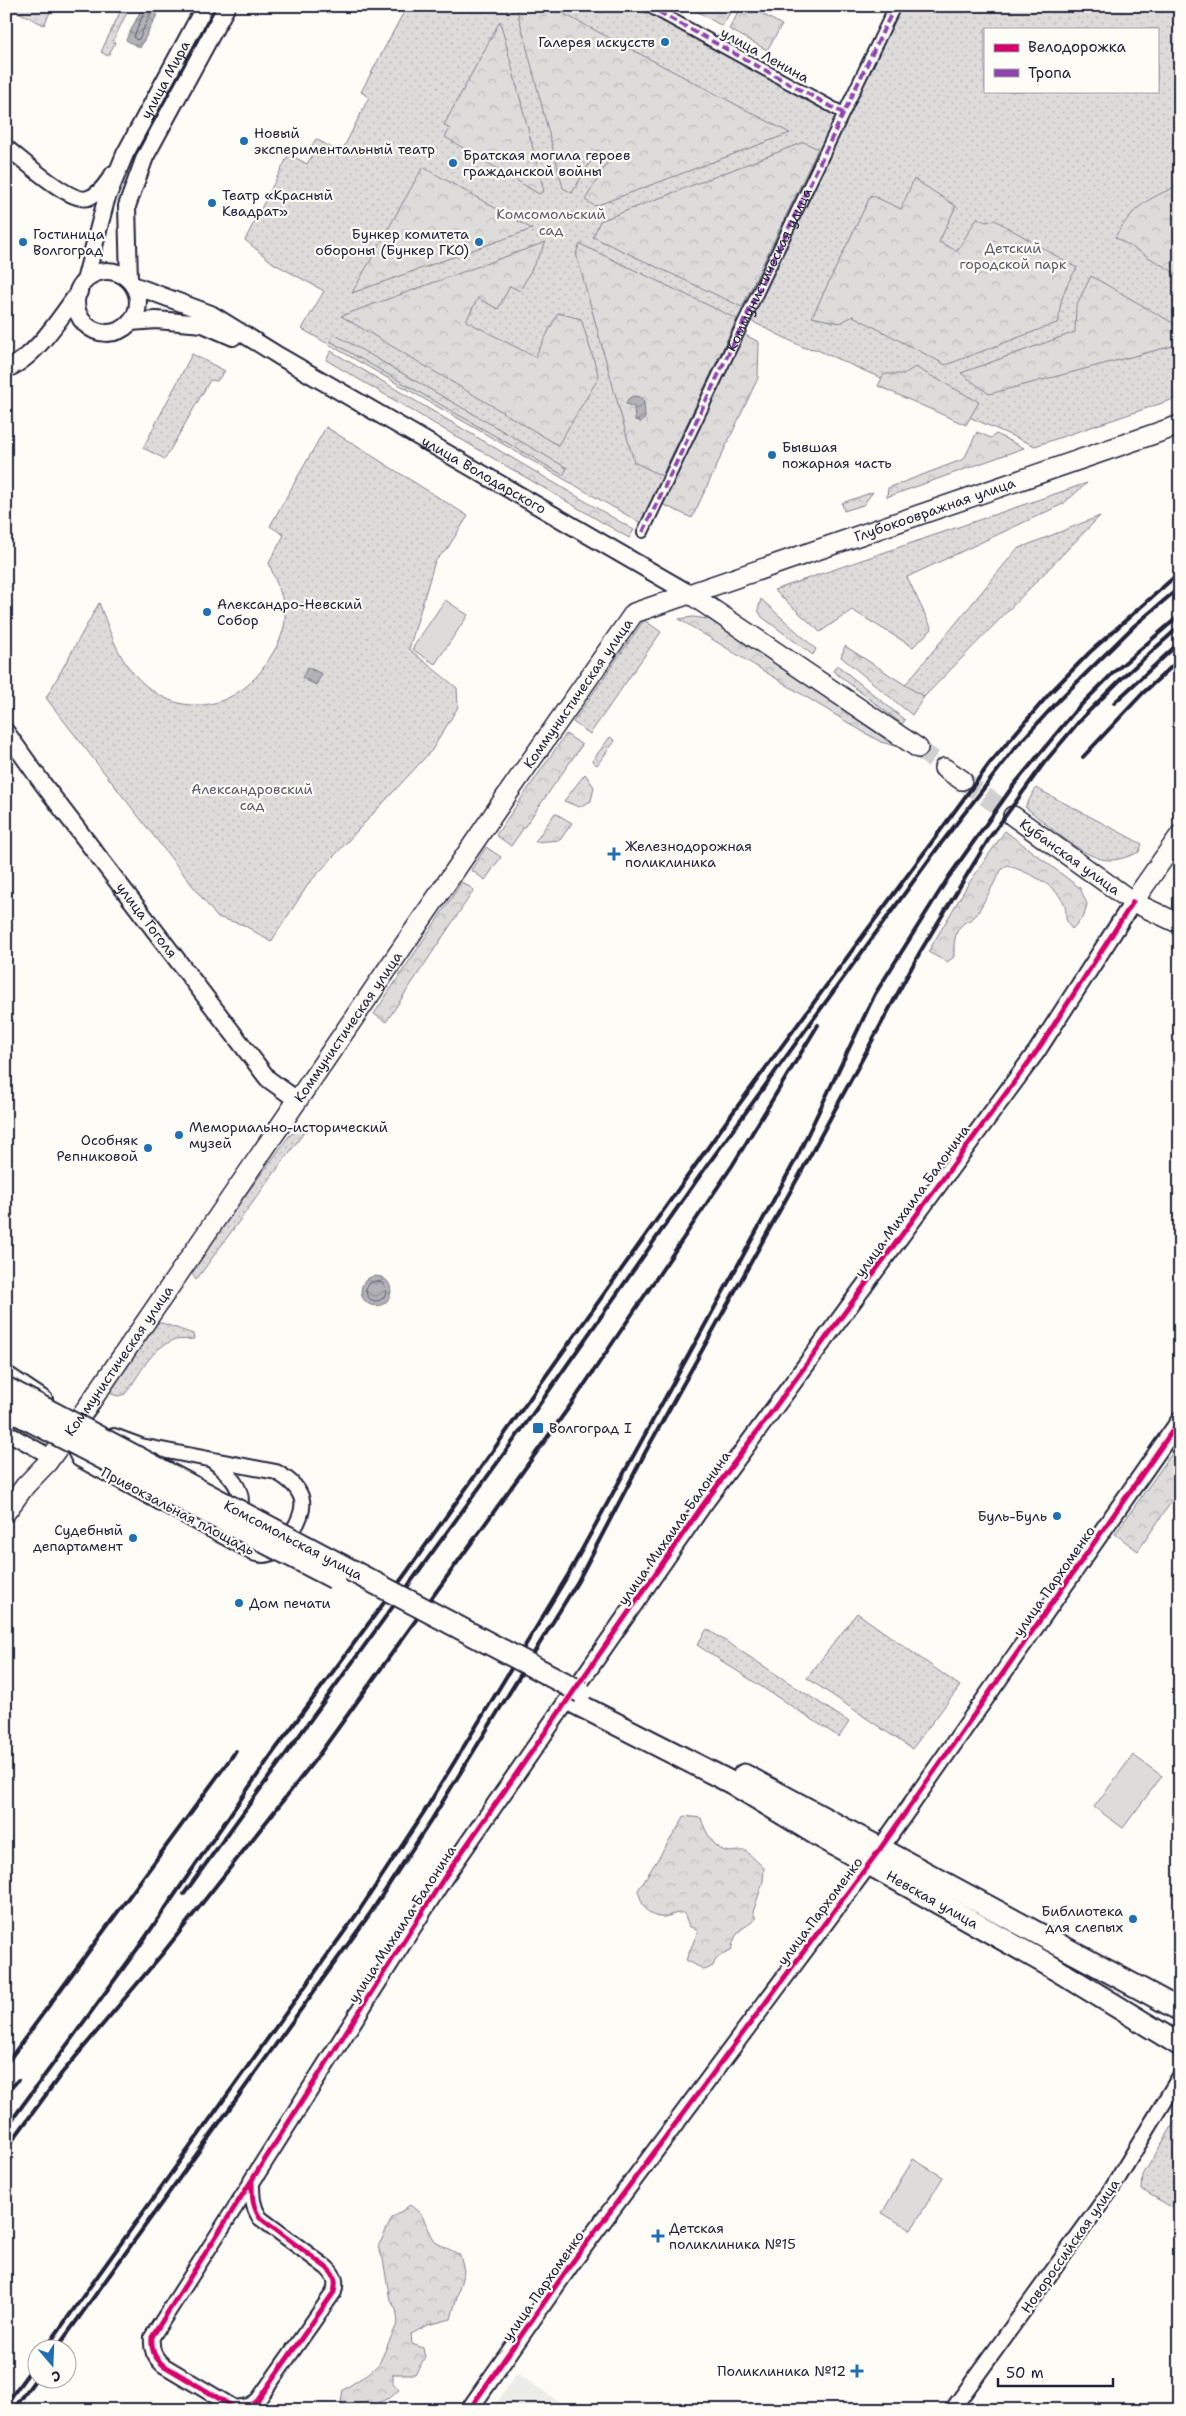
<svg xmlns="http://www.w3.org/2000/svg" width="1186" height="2416" viewBox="0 0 1186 2416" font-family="'Shantell Sans',sans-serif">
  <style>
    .built { fill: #ecece9 }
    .grass { fill: url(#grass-dots); stroke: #807f8b; fill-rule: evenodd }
    .forest { fill: url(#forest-crowns); stroke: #807f8b }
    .garden { fill: #dddcdb; stroke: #807f8b }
    .water { fill: url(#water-waves); stroke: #787885 }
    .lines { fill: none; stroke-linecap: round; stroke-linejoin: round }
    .shore { stroke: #5c5c6d; stroke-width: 1 }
    .secondary-tunnel { stroke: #d1d0d1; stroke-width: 19; stroke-dasharray: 19 9; stroke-linecap: butt }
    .pedestrian-casing { stroke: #22223b; stroke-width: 14 }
    .minor-casing { stroke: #22223b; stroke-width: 18 }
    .tertiary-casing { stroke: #22223b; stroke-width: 20 }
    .secondary-casing { stroke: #22223b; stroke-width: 22 }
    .primary-casing { stroke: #22223b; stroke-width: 25 }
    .pedestrian { stroke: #fdfcf7; stroke-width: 10 }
    .minor { stroke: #fdfcf7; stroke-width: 14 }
    .tertiary { stroke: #fdfcf7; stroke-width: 16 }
    .secondary { stroke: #fdfcf7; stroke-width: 19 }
    .primary { stroke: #fdfcf7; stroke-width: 21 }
    .rail { stroke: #22223b; stroke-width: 4 }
    .primary-bridge-casing { stroke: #22223b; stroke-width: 25; stroke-linecap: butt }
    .primary-bridge { stroke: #fdfcf7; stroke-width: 21 }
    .quiet { stroke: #8e44ad; stroke-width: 4; stroke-dasharray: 8 4; stroke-linecap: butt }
    .cycleway-casing { stroke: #fdfcf7; stroke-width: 8 }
    .cycleway { stroke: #d6006c; stroke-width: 5 }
    .poi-dot { fill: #1f6fb2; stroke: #fdfcf7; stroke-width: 2 }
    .labels { text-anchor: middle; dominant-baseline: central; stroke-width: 4.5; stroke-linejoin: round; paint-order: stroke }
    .poi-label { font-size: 14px; fill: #22223b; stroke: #fdfcf7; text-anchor: start }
    .street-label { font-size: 14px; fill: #22223b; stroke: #fdfcf7 }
    .park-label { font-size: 14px; fill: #5a5a6b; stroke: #fdfcf7 }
  </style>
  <defs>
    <pattern id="grass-dots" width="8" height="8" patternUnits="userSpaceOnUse" patternTransform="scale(1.25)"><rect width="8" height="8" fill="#dddcdb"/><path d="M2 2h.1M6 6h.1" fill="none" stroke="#bdbcbd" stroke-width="1.8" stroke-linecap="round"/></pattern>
    <pattern id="forest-crowns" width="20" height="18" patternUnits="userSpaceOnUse" patternTransform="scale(1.25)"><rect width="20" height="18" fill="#dddcdb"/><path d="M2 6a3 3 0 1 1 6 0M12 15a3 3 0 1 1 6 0" fill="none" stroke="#bdbcbd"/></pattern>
    <pattern id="water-waves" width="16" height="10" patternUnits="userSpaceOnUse" patternTransform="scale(1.25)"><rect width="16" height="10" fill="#b2b2b7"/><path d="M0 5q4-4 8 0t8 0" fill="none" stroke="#909096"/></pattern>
  </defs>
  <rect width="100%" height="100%" fill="#fdfcf7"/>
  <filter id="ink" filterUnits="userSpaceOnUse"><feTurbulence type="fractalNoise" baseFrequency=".02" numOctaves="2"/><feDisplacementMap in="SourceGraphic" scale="10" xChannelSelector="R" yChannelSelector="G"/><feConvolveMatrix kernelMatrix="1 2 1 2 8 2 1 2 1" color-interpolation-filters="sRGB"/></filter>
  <g filter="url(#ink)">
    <path class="built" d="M517,2373L571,2410H492Z"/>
    <path class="grass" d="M16,6H53L44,25L14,10Z
      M123,6H130L113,41L115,43L108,56L101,52Z
      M407,6H648L843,113L896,6H1180V397L1035,446L815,349L805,348L745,318L646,526L302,329L324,291L273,263L245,240L289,154L307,164L315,151L310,148L316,139L341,153L369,97L361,92ZM985,29H1157V91H985Z
      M192,354L225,371L217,381L210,380L165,459L143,448Z
      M326,427L468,516L447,549L435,561L409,649L457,688L458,707L432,750L309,883L271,942L244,925L217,917L46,698L99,603C109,628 116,654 134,674C178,724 240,711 271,656C278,645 283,635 285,621C287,602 275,581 269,563L284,535L270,526Z
      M1087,483L1063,504L907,577L932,629L913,647L852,610L820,632L774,590Z
      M1100,516L924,697L905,685L1017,549Z
      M644,620L661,632L590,734L573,722Z
      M1036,788L1142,844L1139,852C1130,856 1120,860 1109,860C1084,860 1046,823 1025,807Z
      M300,1130L305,1131L196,1280L191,1272L192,1268L290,1135Z
      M156,1323H162L193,1334L194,1339C188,1340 181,1339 175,1340C150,1347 140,1376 125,1394L118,1396L108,1393Z
      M857,1613L960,1686L912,1749L807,1678Z
      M707,1629L849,1722L839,1737L697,1645Z
      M1180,2113V2151L1173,2163L1180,2184V2212L1142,2190L1143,2175Z"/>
    <path class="forest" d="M516,6H549L790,133L595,206L585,200L610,158L597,150L572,193L563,188Z
      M688,6H734L722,26Z
      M742,6H748L782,25L767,50L729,29Z
      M500,21L544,191L539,194L445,137L450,129L444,125Z
      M804,142L818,149L742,307L593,237L600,221Z
      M423,167L532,229L352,293Z
      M914,179L956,206L939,242L957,251L977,218L986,222L995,220L1077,268C1065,286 1059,301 1059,322L946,365L853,316L840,323L812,317L871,195L901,209Z
      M1180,185V276L1115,237C1134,206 1147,199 1180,185Z
      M546,242L520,291L510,286L498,309L478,298L466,321L535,357L558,313L581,319L599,377L558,445L341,316Z
      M580,244L737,319L662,476L634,462L576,253Z
      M1091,276L1180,327V344L989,394L961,373L1075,332L1076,306Z
      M334,334L567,468L563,475L330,341Z
      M743,334L759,342L758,378L692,518L662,504Z
      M331,351L634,530L629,538L326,360Z
      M915,367L979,402L966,425L878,386L884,374H904Z
      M977,432L991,438L996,434L1024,448L887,497L888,488L964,459Z
      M873,492L863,505L844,511L842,503Z
      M761,599L816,649L813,655L762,617L758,610Z
      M693,617L715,620L895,746L881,742L865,733L679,619Z
      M845,646L924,697L912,715L841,657Z
      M837,665L905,720L902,724L833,671Z
      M566,734L582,745L511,846L496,835Z
      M610,737L615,741L597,765L592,761Z
      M585,774L594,787L591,801L579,807L564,801Z
      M555,813L572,823L560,840L535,842Z
      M1005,831L1080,888L1087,904L1084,916L1072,929C1061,916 1069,912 1063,901C1052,882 1026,872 1007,865L1002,869L977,914C973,919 969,920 964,923C953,931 954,946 954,957L947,962L928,952L967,886Z
      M486,847L501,857L485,880L471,870Z
      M462,882L474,890L386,1022L374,1014Z
      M1180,1442V1489L1138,1551L1115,1534Z
      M684,1816L701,1818C704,1829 713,1847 725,1851C731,1853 739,1850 746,1851L764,1868L763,1882L753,1912L756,1919C741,1931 736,1928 731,1951C722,1955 716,1956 713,1966L705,1970L686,1960L698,1931L689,1926L684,1913C676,1912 671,1916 664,1917C647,1919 641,1902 638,1890L682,1821Z
      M410,2205L421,2214L435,2242L460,2255L464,2271L451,2319L428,2325L411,2334L412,2344L423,2348L425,2358L415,2374H393V2383L399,2390L391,2397L380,2402L379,2410H345L341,2401L343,2390L369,2373L379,2364L398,2322L396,2309L390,2300L383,2259L378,2247L392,2218Z"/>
    <path class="garden" d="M445,600L468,615L435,664L412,649Z
      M1133,1755L1162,1776L1123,1828L1094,1807Z
      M913,2159L943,2177L911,2230L882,2213Z"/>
    <path class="water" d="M143,6H155L160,9L140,48L126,40Z
      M633,396L640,397L644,401L645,418L641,422L635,420L634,407L626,404L628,399Z
      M308,667L322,674L316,685L302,678Z
      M361 1291a15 15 0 1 1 30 0a15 15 0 1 1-30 0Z"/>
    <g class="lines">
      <path class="shore" d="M147,6L134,36L136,40L139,39L154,6
        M366 1291a10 10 0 1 1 20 0a10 10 0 1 1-20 0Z"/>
      <path class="secondary-tunnel" d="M918,748L944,768
        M962,780L1013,816"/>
      <g class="pedestrian-casing">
        <path id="pedestrian" d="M648,6L843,113
          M643,532L895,6"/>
      </g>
      <g class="minor-casing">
        <path id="minor" d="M6,147C22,159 70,204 88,198C99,195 107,182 113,173
          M6,1373L45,1399
          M6,1432L51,1457
          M70,1441L79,1459L256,1554C261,1555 266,1556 271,1553C286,1545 305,1517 302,1500C299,1487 287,1478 276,1472L141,1446L114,1436
          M213,1461C230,1474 251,1495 235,1517
          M252,2181C252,2196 252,2206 260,2218L327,2268C335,2276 337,2281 334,2292L258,2400L249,2406L235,2408L163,2365C154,2357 151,2350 152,2337Z
          M952,2410L1111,2190L1180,2076"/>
      </g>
      <g class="tertiary-casing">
        <g id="tertiary">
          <circle cx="107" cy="302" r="31"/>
          <path d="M129,280L127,206L145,157L227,6"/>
          <path id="s1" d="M85,281L106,200L125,154L205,6"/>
          <path id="s2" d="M133,285L211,314L279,356L690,594"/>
          <path d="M131,322L156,320L203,324L233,337"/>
          <path d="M6,369C35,359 61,316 79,292"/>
          <path id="s3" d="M6,732L43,784L268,1079L297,1100"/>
          <path d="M252,2181L444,1878L703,1505L1037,1051L1133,902"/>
          <path d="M469,2410L571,2264L880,1849L1180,1420"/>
        </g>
      </g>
      <g class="secondary-casing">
        <g id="secondary">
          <path d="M690,594L918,748"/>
          <path d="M944,768L962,780"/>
          <path id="s4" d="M1013,816L1133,902L1180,924"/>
          <path d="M1133,902L1180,835"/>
          <path id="s5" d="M6,1512L25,1486L47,1463L88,1406L502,802L634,613L1180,425"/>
        </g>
      </g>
      <g class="primary-casing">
        <g id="primary">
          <path id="s6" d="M575,1703L732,1783L816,1834L1047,1964L1180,2045"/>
          <path d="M744,1775L1180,2010"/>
        </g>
      </g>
      <use href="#pedestrian" class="pedestrian"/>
      <use href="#minor" class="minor"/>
      <use href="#tertiary" class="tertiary"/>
      <use href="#secondary" class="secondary"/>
      <use href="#primary" class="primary"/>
      <path class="rail" d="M1114,703L1180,642
        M1083,757L1143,693L1180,659
        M184,1894L527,1422L706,1167L939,846L1015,748L1059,700L1134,626L1180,587
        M6,2064L236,1751
        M6,2094L18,2080
        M6,2128L138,1948L272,1754L406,1573L726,1122L990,763L1050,693L1090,652L1180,572
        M6,2149L62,2073L163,1953L318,1756L572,1403L645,1295L732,1166L818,1025
        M46,2348L359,1911L424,1812L568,1575L796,1159L875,994L948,878L1013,786L1075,711L1114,672L1180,615
        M57,2348L369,1915L432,1819L578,1581L646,1451L805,1165L920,952L990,837L1044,763L1082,718L1120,680L1180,626
        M6,2404L38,2360
        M13,2410L38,2376"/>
      <g class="primary-bridge-casing">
        <g id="primary-bridge">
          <path id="s7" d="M6,1388L581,1692"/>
          <path d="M6,1408L334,1578"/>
        </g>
      </g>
      <use href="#primary-bridge" class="primary-bridge"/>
      <g class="quiet">
        <path d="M648,6L843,113"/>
        <path id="s8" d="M643,532L895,6"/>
      </g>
      <g class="cycleway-casing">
        <path id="cycleway" d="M252,2181C252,2196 252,2206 260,2218L327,2268C335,2276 337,2281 334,2292L258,2400L249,2406L235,2408L163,2365C154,2357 151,2350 152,2337L444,1878L703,1505L1037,1051L1133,902
          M469,2410L571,2264L880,1849L1180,1420"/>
      </g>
      <use href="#cycleway" class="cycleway"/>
    </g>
  </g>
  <g class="poi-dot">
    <circle cx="665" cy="42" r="5"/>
    <circle cx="244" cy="141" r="5"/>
    <circle cx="453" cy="163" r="5"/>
    <circle cx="212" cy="203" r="5"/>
    <circle cx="23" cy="242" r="5"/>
    <circle cx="479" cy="242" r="5"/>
    <circle cx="772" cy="455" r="5"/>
    <circle cx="207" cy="612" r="5"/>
    <path d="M611.5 846.5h5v5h5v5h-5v5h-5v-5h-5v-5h5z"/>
    <circle cx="179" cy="1135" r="5"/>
    <circle cx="148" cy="1148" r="5"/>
    <rect x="532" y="1422" width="12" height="12" rx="2.5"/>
    <circle cx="1057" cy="1516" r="5"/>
    <circle cx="133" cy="1538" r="5"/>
    <circle cx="239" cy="1603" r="5"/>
    <circle cx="1133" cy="1919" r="5"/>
    <path d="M655.5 2228.5h5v5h5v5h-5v5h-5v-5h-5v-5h5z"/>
    <path d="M854.5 2363.5h5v5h5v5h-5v5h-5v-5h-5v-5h5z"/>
  </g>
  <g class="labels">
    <g class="poi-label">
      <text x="655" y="42" text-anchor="end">Галерея искусств</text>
      <text x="254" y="133">Новый<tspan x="254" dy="16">экспериментальный театр</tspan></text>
      <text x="463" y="155">Братская могила героев<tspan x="463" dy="16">гражданской войны</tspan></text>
      <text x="222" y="195">Театр «Красный<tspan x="222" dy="16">Квадрат»</tspan></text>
      <text x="33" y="234">Гостиница<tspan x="33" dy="16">Волгоград</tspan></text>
      <text x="469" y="234" text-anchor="end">Бункер комитета<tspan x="469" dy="16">обороны (Бункер ГКО)</tspan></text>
      <text x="782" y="447">Бывшая<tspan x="782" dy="16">пожарная часть</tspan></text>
      <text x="217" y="604">Александро-Невский<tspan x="217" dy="16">Собор</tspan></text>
      <text x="625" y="846">Железнодорожная<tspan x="625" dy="16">поликлиника</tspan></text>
      <text x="189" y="1127">Мемориально-исторический<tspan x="189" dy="16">музей</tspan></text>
      <text x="138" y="1140" text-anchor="end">Особняк<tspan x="138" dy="16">Репниковой</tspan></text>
      <text x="549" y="1428">Волгоград I</text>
      <text x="1047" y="1516" text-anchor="end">Буль-Буль</text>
      <text x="123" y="1530" text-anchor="end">Судебный<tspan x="123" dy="16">департамент</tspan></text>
      <text x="249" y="1603">Дом печати</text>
      <text x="1123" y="1911" text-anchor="end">Библиотека<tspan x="1123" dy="16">для слепых</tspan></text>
      <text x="669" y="2228">Детская<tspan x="669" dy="16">поликлиника №15</tspan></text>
      <text x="846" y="2371" text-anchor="end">Поликлиника №12</text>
    </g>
    <g class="street-label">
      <text transform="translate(765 55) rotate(29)">улица Ленина</text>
      <text stroke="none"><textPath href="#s1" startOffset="218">улица Мира</textPath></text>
      <text stroke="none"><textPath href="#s8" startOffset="291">Коммунистическая улица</textPath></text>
      <text stroke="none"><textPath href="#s2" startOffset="400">улица Володарского</textPath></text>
      <text stroke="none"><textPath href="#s5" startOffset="1415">Глубокоовражная улица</textPath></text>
      <text stroke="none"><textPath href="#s5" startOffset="999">Коммунистическая улица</textPath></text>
      <text stroke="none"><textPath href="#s4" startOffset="70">Кубанская улица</textPath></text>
      <text stroke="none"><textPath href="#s3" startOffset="235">улица Гоголя</textPath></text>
      <text stroke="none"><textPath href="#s5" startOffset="594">Коммунистическая улица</textPath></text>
      <text transform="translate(912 1201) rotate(-54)">улица Михаила Балонина</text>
      <text stroke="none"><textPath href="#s5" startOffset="189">Коммунистическая улица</textPath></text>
      <text transform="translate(178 1511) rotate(28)">Привокзальная площадь</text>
      <text transform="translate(674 1528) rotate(-55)">улица Михаила Балонина</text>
      <text stroke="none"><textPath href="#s7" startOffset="325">Комсомольская улица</textPath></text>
      <text transform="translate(1054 1581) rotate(-55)">улица Пархоменко</text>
      <text stroke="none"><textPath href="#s6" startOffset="408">Невская улица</textPath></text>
      <text transform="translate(820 1911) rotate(-53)">улица Пархоменко</text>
      <text transform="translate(402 1924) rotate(-57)">улица Михаила Балонина</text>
      <text transform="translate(1070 2246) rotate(-55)">Новороссийская улица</text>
      <text transform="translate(543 2286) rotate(-55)">улица Пархоменко</text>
    </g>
    <g class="park-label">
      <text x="551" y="214">Комсомольский<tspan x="551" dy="16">сад</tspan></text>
      <text x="1013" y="248">Детский<tspan x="1013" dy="16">городской парк</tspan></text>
      <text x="252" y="789">Александровский<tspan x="252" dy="16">сад</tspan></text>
    </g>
  </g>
  <rect width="1186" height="2416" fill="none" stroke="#fdfcf7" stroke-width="25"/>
  <rect x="12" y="12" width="1161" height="2391" fill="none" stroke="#22223b" stroke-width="2" filter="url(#ink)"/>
  <rect x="984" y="28" width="175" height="65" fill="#fdfcf7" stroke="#a5a5ac"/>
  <rect x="994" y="44" width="25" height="8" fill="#d6006c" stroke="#a5a5ac"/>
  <text x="1028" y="52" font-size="15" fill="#22223b">Велодорожка</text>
  <rect x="994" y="69" width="25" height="8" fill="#8e44ad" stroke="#a5a5ac"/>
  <text x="1028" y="78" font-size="15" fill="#22223b">Тропа</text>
  <g transform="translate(52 2364) rotate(161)"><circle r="24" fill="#fdfcf7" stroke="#a5a5ac"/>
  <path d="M0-4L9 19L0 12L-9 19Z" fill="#1f6fb2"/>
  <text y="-8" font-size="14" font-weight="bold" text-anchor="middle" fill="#22223b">С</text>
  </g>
  <path d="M998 2378v8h115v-8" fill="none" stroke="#22223b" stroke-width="2.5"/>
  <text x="1006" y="2378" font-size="15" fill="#22223b" stroke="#fdfcf7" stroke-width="4" paint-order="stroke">50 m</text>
</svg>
